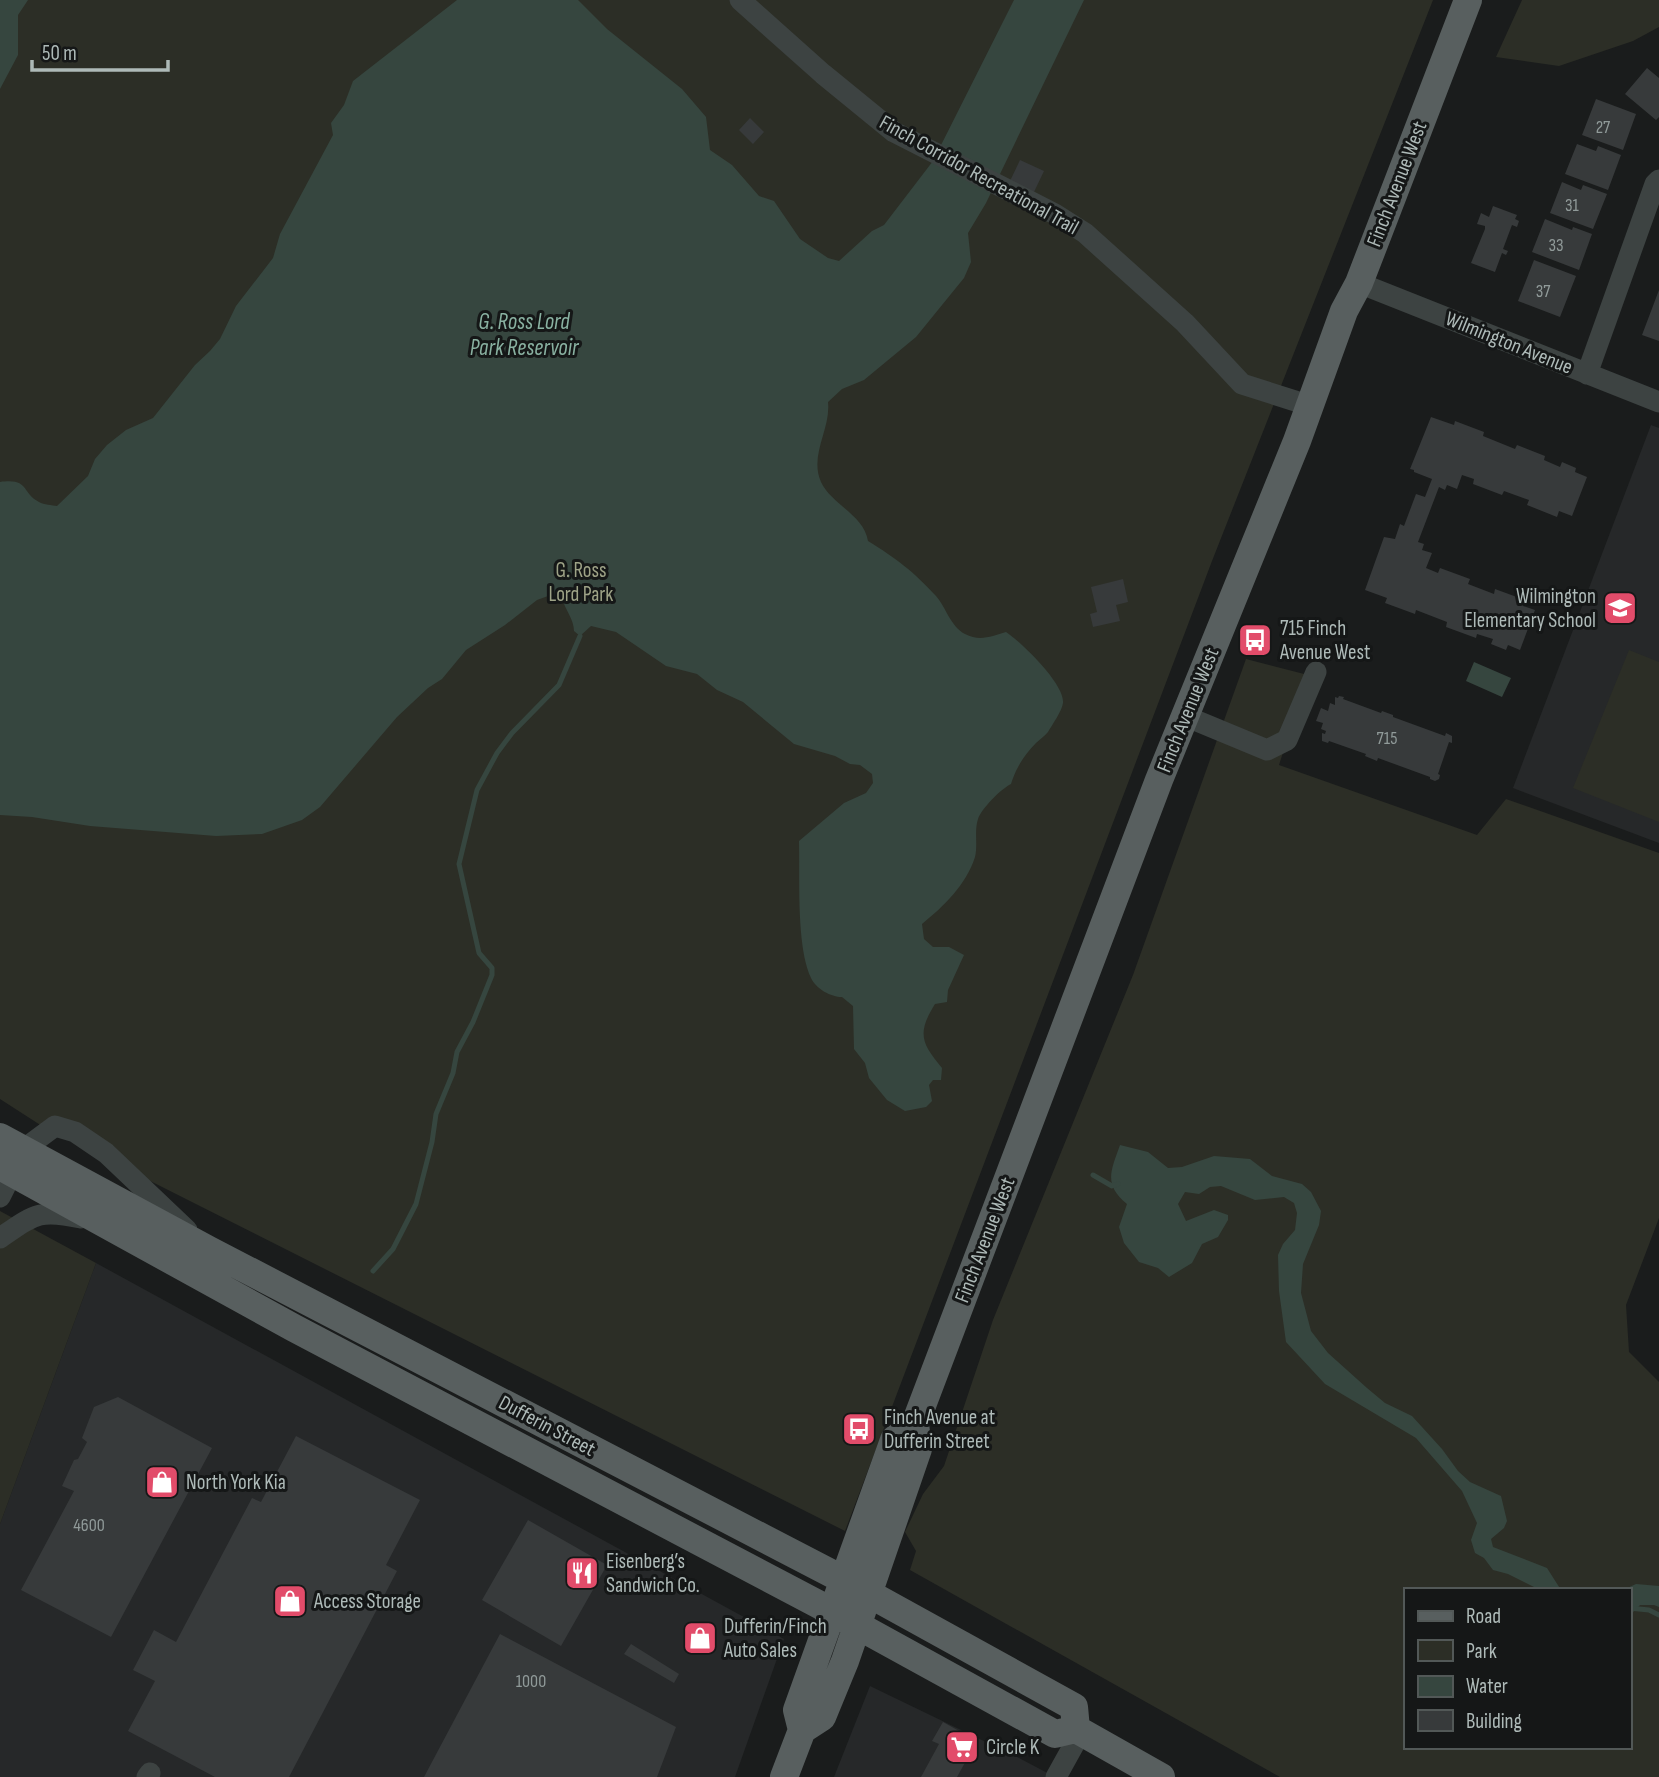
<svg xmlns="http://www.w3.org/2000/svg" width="1659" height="1777" viewBox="0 0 1659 1777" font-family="'Sofia Sans Condensed',sans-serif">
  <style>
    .built { fill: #262829 }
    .green { fill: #2c2e26; fill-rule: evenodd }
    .water { fill: #36463f }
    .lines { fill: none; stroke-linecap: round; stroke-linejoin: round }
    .stream { stroke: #36463f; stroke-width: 5 }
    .building { fill: #373a3b }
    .minor { stroke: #3d4342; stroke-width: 21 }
    .major { stroke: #585f5f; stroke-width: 28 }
    .labels { text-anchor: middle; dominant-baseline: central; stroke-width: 6; stroke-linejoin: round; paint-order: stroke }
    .number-label { font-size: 18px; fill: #909a99 }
    .street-label { font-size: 21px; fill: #aebab8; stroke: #151717 }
    .park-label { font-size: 21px; fill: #9ea387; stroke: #151717 }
    .poi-label { font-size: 21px; fill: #aebab8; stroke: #151717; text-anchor: start }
    .water-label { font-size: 23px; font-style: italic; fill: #89b1a1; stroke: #151717 }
  </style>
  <rect width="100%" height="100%" fill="#1a1c1c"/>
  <path class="built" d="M1651,425L1659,428V843L1513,788Z
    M96,1263L784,1639L735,1777H0V1524Z
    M870,1686L1019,1758L1055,1777H834Z"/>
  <path class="green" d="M0,0H1433L1212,561L845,1531L45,1128L0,1099Z
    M1522,0H1659V27L1633,41L1559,66L1496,57Z
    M1629,650L1659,662V822L1573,788Z
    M1246,659L1308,675L1279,765L1477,835L1506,799L1659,853V1218L1626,1305L1629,1352L1659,1382V1777H1280L910,1570L916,1551L905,1532L923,1494L944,1466L993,1320L1133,975ZM1405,1590H1629V1747H1405Z
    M0,1211L96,1263L0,1524Z"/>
  <path class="water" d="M0,0H28L18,15V55L0,89Z
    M457,0H578L607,29L682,89L706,117L710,150L732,165L759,196L774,201L800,239L828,258L839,261L872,231L884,225L933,161L1014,0H1084L986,203L968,233L971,262L964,278L916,337L864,380L842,389L828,402C831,429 809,455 821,482C831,504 864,515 868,541C897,559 913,571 936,596C946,607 950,626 965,634C980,642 992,636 1006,632C1021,642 1065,684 1063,703C1062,711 1052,725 1048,732C1045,736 1040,739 1036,743C1024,755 1016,768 1011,784C1001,789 982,808 978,819C974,831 978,845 975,857C966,885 944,906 922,924L924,939L933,947H949L964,955L948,990L947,1002L935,1004C917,1033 921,1043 942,1068L941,1080H933L929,1085L932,1101L926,1107L905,1111L887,1100L869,1078L865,1063L854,1049L853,1006L842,997C831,997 816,989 811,978C796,946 800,878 799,841L844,803L866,793L873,783L872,774L860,765L850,764L835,756L794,744L743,702L717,690L697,674L666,666L616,632L591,626L580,636L574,631C574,619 565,610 562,598L548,596L537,600L505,625L466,650L442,679L428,688L397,717L320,807L302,820L262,834L216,836L90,826L32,817L0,815V482C30,478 21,493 39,502C44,505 52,505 57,506L88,476L95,459L107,445L126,430L153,418L195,365L210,351L220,339L236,306L273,258L280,234L333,135L331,123L344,105L353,81Z
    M1474,662L1511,678L1502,697L1466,681Z
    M1120,1145L1148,1152L1168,1168L1182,1167L1214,1156L1250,1159L1272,1176L1302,1184L1311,1192L1321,1211L1319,1225L1303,1264L1301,1293L1311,1331L1328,1353L1367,1388L1385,1403L1412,1416L1442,1449L1458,1471L1470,1482L1501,1496L1507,1521L1504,1528L1491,1539L1493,1547L1547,1568L1561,1590H1540L1508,1574L1493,1570L1484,1558L1475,1553L1471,1540L1477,1523L1462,1491L1416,1438L1325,1384L1286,1342L1279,1291L1278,1255L1283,1244L1295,1230L1297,1213L1294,1203L1284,1197L1255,1200L1221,1186L1210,1187L1199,1194L1185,1192L1178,1204L1186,1221L1214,1210L1228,1215V1220L1218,1237L1202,1244L1192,1263L1169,1277L1158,1268L1139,1262L1124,1243L1119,1227L1127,1204C1103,1184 1111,1171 1120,1145Z
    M1636,1584L1659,1586V1607L1654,1605H1640L1629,1616V1590H1623Z"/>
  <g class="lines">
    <path class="stream" d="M1093,1175L1112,1186L1118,1184
      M373,1271L393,1249L416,1204L432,1142L436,1114L453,1073L457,1052L473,1022L492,975V968L479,953L459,864L477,790L497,753L512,733L559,685L580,636
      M1629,1608L1649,1610L1659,1615"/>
  </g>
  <path class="building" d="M1647,68L1659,78V117L1656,120L1625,94Z
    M1596,99L1636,114L1623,150L1582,135Z
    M750,118L764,132L753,144L739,130Z
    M1577,144L1596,151L1598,146L1621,155L1608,190L1565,174Z
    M1020,160L1044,171L1034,192L1010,181Z
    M1562,182L1581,190L1583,185L1607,194L1593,229L1550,213Z
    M1493,206L1517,215L1515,219L1519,221L1517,227L1512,225L1503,249L1508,251L1506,255L1502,253L1495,272L1471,263L1485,229V226L1477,224L1481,213L1489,217Z
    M1545,219L1572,230L1573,227L1592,234L1579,270L1532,252Z
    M1534,260L1576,276L1560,317L1518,301Z
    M1659,290V341L1642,335Z
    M1431,417L1454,425L1455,421L1484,432L1483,436L1515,449L1517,445L1545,456L1544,460L1560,467L1562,462L1576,468L1575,472L1587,477L1572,516L1559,511L1557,517L1527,505L1529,500L1504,491L1502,495L1473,484L1474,479L1462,475L1457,489L1447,485L1445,490L1439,487L1418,542L1424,544L1422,550L1432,553L1426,568L1438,573L1440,568L1470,579L1468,584L1494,594L1495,589L1525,600L1523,606L1535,610L1520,650L1508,645L1506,650L1491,644L1493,639L1477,634L1476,638L1446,627L1447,622L1416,610L1415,614L1385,603L1387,598L1365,590L1384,537L1395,539L1400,524L1404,526L1416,494L1425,497L1432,479L1414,472V470L1410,469Z
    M1123,579L1128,602L1116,605L1120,621L1093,627L1090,614L1097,612L1091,587Z
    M1339,696L1344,697L1343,699L1381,713L1382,711L1393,715V717L1445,736L1446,733L1452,736V743L1449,742L1438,774L1440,775L1439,779L1435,781L1430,779V777L1378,758L1377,761L1365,756L1366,754L1329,741L1328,743L1322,741V733L1325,734L1326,731L1321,729L1323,723L1316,721L1321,708L1328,711L1330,703L1335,705V697L1338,698Z
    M118,1397L212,1448L111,1637L21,1590L74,1491L62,1486L74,1460L78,1459L87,1442L82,1438L94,1407Z
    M296,1436L420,1500L386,1565L397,1571L289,1777H215L128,1731L155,1681L133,1670L154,1630L176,1642L252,1498L261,1502Z
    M528,1520L607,1565L561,1646L482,1600Z
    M500,1634L676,1727L657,1777H424Z
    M631,1644L679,1674L674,1683L624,1654Z
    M943,1722L977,1741L957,1777H921L939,1744L932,1741Z"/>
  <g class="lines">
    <path class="minor" d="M740,0L823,74L894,132L1055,214L1085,233L1185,323L1242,384L1311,406
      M1359,283L1659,402
      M1587,374L1655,184L1659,180
      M1185,716L1267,750L1287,740L1316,672
      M0,1197L24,1149L55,1126L75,1132L106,1153L187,1230
      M0,1238C35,1214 39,1209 81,1218
      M147,1777L150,1773
      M1056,1777L1081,1732"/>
    <path class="major" d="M0,1137L209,1250L844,1580L1074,1707L1076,1729
      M0,1166L294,1328L833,1612L1055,1734L1076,1729L1161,1777
      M802,1730L797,1710L894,1440L915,1424
      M784,1777L802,1730L822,1717L845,1661L918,1449L915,1424L1159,780L1297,441L1344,311L1359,283L1388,208L1468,0"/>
  </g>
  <defs>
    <g id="school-square" transform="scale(1.75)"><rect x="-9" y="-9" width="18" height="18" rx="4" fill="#e24c6a" stroke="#151717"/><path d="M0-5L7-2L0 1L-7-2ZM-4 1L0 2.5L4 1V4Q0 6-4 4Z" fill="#fff"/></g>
    <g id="bus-square" transform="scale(1.75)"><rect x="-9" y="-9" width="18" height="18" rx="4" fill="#e24c6a" stroke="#151717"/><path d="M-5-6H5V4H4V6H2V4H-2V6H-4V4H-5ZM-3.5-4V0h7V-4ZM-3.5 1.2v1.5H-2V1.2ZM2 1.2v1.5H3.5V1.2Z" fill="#fff"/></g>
    <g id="shop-square" transform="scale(1.75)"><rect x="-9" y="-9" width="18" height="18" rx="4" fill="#e24c6a" stroke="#151717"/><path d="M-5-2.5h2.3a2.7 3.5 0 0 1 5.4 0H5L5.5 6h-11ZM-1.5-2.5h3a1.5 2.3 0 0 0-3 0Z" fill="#fff"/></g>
    <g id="restaurant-square" transform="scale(1.75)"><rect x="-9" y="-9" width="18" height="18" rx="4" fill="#e24c6a" stroke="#151717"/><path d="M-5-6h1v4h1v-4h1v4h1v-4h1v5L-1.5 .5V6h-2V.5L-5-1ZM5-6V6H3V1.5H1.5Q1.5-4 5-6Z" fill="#fff"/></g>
    <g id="supermarket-square" transform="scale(1.75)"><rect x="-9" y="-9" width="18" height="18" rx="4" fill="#e24c6a" stroke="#151717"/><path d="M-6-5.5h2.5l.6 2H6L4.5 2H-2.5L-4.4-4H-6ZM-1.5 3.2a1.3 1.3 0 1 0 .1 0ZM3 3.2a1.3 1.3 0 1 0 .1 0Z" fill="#fff"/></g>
  </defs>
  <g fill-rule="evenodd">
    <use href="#school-square" x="1620" y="608"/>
    <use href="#bus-square" x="1255" y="640"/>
    <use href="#bus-square" x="859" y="1429"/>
    <use href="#shop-square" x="162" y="1482"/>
    <use href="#restaurant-square" x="582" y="1573"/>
    <use href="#shop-square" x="290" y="1601"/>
    <use href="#shop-square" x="700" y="1638"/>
    <use href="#supermarket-square" x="962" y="1747"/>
  </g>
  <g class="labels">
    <g class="number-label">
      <text x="1603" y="127">27</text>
      <text x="1572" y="205">31</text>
      <text x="1556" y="245">33</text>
      <text x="1543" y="291">37</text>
      <text x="1387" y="738">715</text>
      <text x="89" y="1525">4600</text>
      <text x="531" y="1681">1000</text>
    </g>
    <g class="street-label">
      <text transform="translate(979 175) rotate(29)">Finch Corridor Recreational Trail</text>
      <text transform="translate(1397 184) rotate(-69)">Finch Avenue West</text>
      <text transform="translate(1509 343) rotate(22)">Wilmington Avenue</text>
      <text transform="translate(1188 710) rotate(-68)">Finch Avenue West</text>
      <text transform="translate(985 1240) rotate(-69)">Finch Avenue West</text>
      <text transform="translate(547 1426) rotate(28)">Dufferin Street</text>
    </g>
    <g class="park-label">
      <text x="581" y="570">G. Ross<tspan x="581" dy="24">Lord Park</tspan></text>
    </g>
    <g class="poi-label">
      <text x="1596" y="596" text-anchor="end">Wilmington<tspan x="1596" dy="24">Elementary School</tspan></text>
      <text x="1280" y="628">715 Finch<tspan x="1280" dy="24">Avenue West</tspan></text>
      <text x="884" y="1417">Finch Avenue at<tspan x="884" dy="24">Dufferin Street</tspan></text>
      <text x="186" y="1482">North York Kia</text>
      <text x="606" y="1561">Eisenberg’s<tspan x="606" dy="24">Sandwich Co.</tspan></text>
      <text x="314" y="1601">Access Storage</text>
      <text x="724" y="1626">Dufferin/Finch<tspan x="724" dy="24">Auto Sales</tspan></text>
      <text x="986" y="1747">Circle K</text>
    </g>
    <g class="water-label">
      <text x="524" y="322">G. Ross Lord<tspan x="524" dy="26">Park Reservoir</tspan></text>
    </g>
  </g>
  <rect x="1404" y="1588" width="228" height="161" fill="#151717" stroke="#525857" stroke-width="2"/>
  <rect x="1418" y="1611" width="35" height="10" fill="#585f5f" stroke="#525857" stroke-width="2"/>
  <text x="1466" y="1623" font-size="21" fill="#aebab8">Road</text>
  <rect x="1418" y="1640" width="35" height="21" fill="#2c2e26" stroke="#525857" stroke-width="2"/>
  <text x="1466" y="1658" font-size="21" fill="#aebab8">Park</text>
  <rect x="1418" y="1676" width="35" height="21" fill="#36463f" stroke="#525857" stroke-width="2"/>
  <text x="1466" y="1693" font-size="21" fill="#aebab8">Water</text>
  <rect x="1418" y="1710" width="35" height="21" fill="#373a3b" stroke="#525857" stroke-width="2"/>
  <text x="1466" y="1728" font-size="21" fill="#aebab8">Building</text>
  <path d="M32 60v10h136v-10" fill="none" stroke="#aebab8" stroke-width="3.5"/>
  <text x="42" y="60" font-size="21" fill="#aebab8" stroke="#151717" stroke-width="5" paint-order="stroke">50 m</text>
</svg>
